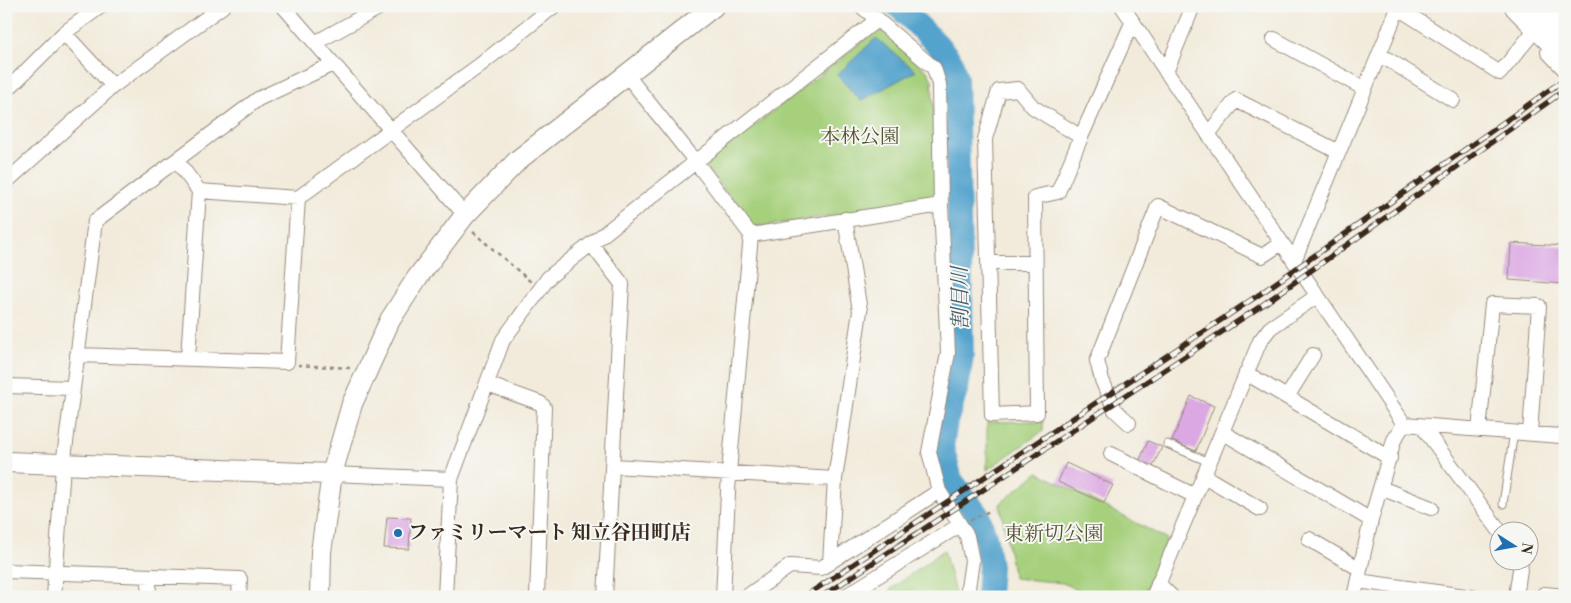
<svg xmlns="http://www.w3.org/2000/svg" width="1571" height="603" viewBox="0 0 1571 603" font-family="'Libre Bodoni','Noto Serif JP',serif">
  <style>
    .green { fill: #a6d07c; stroke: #707d4d }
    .water { fill: #53a3cd; stroke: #476676 }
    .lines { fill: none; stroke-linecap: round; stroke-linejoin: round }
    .river { stroke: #53a3cd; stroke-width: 24 }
    .building { fill: #dba8e3 }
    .lane-casing { stroke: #968a7c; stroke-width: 9 }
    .street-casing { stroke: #968a7c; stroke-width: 16 }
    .secondary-casing { stroke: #968a7c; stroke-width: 22 }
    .highway-casing { stroke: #968a7c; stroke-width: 28 }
    .path { stroke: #968a7c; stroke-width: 2.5; stroke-dasharray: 4 4; stroke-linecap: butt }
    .lane { stroke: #fff; stroke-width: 7 }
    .street { stroke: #fff; stroke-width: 14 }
    .secondary { stroke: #fff; stroke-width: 20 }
    .highway { stroke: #fff; stroke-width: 26 }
    .rail-casing { stroke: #3b2a1e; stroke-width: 5.5 }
    .rail { stroke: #f6f6f2; stroke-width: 4; stroke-dasharray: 11; stroke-linecap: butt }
    .poi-dot { fill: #1f6fb2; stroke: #f6f6f2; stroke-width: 2 }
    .labels { text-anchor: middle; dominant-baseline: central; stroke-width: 4; stroke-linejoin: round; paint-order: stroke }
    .park-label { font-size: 20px; fill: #565436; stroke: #f6f6f2 }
    .poi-label { font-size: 20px; font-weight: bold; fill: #3b2a1e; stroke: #f6f6f2; text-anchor: start }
    .water-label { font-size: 21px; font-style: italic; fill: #455a64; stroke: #f6f6f2 }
  </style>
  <rect width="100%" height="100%" fill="#f6f6f2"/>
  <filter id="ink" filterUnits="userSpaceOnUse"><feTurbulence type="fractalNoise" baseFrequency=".02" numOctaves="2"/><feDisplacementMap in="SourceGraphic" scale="10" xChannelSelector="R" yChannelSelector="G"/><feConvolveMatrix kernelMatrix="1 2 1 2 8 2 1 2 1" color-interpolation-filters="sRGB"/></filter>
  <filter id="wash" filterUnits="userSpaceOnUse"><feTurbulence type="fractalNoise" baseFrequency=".0096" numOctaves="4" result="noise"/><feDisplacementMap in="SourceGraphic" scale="20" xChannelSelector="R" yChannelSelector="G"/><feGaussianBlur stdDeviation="1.12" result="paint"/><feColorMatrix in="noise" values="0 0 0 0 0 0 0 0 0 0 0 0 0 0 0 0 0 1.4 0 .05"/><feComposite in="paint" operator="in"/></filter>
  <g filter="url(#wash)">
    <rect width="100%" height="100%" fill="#f2ebdb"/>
    <path class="green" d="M881,30L927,71L932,80L937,193L931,200L759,227L752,226L707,168L708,162L876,31Z
      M1043,421V431L987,470V422Z
      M1038,472L1167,539L1143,597H1091L1063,583L1014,578L1000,504Z
      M944,550L956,597H887L891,589Z"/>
    <path class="water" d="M876,38L916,71L861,101L837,75Z"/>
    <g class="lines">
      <path class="river" d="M898,6L936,43L951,61L956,78L962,355L957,388L946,421L942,447L951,480L979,517L986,540L990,567L988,597"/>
    </g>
    <g id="blocks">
      <path class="building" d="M1511,243L1565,246V284L1509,280Z
        M1191,396L1214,406L1196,451L1172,441Z
        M1148,441L1162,447L1151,470L1138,464Z
        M1066,463L1113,485L1104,503L1058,482Z
        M387,517L411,518L409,549L384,548Z"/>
    </g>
  </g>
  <g filter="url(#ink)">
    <use href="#blocks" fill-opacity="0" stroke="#968a7c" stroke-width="1"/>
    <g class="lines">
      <g class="lane-casing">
        <path id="lane" d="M1167,444L1209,462
          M1503,504L1514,432"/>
      </g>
      <g class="street-casing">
        <path id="street" d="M283,6L465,215
          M861,6L934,68L939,84L941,205L948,353L929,452L939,491L967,536L972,561L968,588L970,597
          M1122,6L1404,424
          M1398,8L1500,73L1531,35
          M64,33L113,86
          M1274,39L1365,89
          M315,43L382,6
          M1548,52L1565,70
          M1379,54L1453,100
          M1166,72L1193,6
          M626,74L696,162L751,235L729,472L723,597
          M6,91L64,33L101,6
          M1208,134L1236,100L1339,152
          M1081,137L1033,107L1018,89L999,91L985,139L992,415L1037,413L1035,197L1058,192L1081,137L1132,23
          M177,161L199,191L188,358
          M6,182L113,86L223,6
          M199,191L298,198
          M751,235L941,205
          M592,245L622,284L605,597
          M1294,261L1399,6
          M989,263H1034
          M77,355L287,362L298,198L480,65L554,6
          M1246,373L1390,458
          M487,384L540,403L544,407L537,597
          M6,386L73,388
          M1287,397L1313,355
          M1129,423L1115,410L1102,380L1097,361L1158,206L1262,256L1282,243
          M1404,424L1561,436L1565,438
          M1422,426L1499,530
          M1479,430L1492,304L1539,306L1530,433
          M1222,432L1371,520
          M1111,454L1195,496
          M613,466L835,479L860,311L845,219
          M332,474L451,479
          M1204,476L1260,509
          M1381,488L1431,508
          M1309,539L1360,569
          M830,563L835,479
          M6,571L240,579L239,597
          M1358,581L1472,597
          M1158,583L1172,597
          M862,586L868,597
          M1544,594L1565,596
          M54,597L63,465L95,221L258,99L333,64
          M148,597L150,576
          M445,597L451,479L503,340L549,277L878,19
          M746,597L790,566L821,568L939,491
          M844,597L960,525
          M1153,597L1260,341L1270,328L1317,296
          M1354,597L1371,520L1394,440L1404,424
          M1516,597L1521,562L1520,560"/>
      </g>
      <g class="secondary-casing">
        <path id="secondary" d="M6,462L332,474
          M320,597L321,552L332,474L352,404L390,320L417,278L465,215L518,160L714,6"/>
      </g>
      <g class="highway-casing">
        <path id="highway" d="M1518,6L1565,53
          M1550,6L1565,20"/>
      </g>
      <path class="path" d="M473,232L531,282
        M298,365L350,368
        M970,520L992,510"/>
      <use href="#lane" class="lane"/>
      <use href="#street" class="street"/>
      <use href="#secondary" class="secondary"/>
      <use href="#highway" class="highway"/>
      <g class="rail-casing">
        <path id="rail" d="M804,597L1260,294L1565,79
          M821,597L1261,306L1565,90"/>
      </g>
      <use href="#rail" class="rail"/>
    </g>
  </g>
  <circle class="poi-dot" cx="398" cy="533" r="5"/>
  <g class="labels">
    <g class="park-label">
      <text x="860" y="137">本林公園</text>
      <text x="1054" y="534">東新切公園</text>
    </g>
    <g class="poi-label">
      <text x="408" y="533">ファミリーマート 知立谷田町店</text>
    </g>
    <g class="water-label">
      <text transform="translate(961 298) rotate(-91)">割目川</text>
    </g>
  </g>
  <rect width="1571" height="603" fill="none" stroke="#f6f6f2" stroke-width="25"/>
  <g transform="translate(1514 546) rotate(101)"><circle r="24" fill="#f6f6f2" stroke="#aba49d"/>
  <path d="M0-4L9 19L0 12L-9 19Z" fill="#1f6fb2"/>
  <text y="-8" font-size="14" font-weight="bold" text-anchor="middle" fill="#3b2a1e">N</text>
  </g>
</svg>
